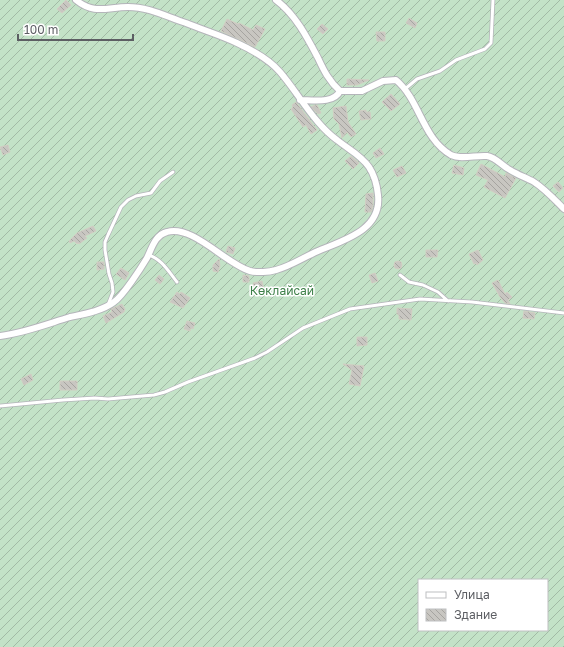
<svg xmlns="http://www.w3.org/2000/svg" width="564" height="647" viewBox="0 0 564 647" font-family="'Golos Text',sans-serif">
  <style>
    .garden { fill: url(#garden-furrows); fill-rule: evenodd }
    .building { fill: url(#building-back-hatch); stroke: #d1cec3 }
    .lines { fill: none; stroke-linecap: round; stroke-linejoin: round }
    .service-casing { stroke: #b4b5ba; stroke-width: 4.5 }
    .minor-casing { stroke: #b4b5ba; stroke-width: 8 }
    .service { stroke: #fff; stroke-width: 3 }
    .minor { stroke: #fff; stroke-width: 6 }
    .labels { text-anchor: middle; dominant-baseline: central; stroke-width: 3; stroke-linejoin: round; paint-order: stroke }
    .park-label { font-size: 12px; fill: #3e8049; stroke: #fff }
  </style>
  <defs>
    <pattern id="garden-furrows" width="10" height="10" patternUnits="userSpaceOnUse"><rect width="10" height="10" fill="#c3e2c7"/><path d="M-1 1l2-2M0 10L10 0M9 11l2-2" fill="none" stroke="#a2baa5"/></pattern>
    <pattern id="building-back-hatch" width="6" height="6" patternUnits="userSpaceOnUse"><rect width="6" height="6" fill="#c8c6c1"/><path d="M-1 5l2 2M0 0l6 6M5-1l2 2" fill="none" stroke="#a6a4a0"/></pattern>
  </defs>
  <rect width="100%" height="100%" fill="#edece4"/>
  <path class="garden" d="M0,0H564V647H0ZM419,580H547V630H419Z"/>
  <path class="building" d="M66,0L71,5L62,13L57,9Z
    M409,18L417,23L415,28L406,23Z
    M227,19L238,24L239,23L253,30L256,25L265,29L255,47L221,31Z
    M322,24L328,29L323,34L317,29Z
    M376,32H385V41H377Z
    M347,79L369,80L357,85H347Z
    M391,94L400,104L391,111L382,102Z
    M296,102L317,130L311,134L306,125L303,127L291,109L293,107L292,105Z
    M315,105H317L321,113L318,114L311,107Z
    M346,106L348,122L356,134L351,137L347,132L342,138L339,124L334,119L333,108Z
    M366,110V112H370L371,119L361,120L359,111Z
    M8,145L10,152L3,155L0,147Z
    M380,148L384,154L376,158L373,153Z
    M351,156L359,163L353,169L345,161Z
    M481,164L505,177L506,173L516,178L505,198L484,187L488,180L476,175Z
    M454,165L464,168L463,175L452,173Z
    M402,166L406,173L397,177L393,170Z
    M558,182L563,188L559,192L553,186Z
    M373,193V206L371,212H365L366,194Z
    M93,226L96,231L85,236L87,238L79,244L78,243L77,244L74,241L70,243L69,241L77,233Z
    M228,246L235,248L233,254L226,252Z
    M426,250H438L437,257H426Z
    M478,250L483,260L477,265L476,263L474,264L469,254Z
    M219,259L220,266L218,272L213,271V265Z
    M394 265a4 4 0 1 1 8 0a4 4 0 1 1-8 0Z
    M97,262H104V269L97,270Z
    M121,268L129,273L125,280L116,274Z
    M375,273L378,281L372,283L369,275Z
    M159,275L164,279L160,284L155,280Z
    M243,275L249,276V282H243Z
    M498,280L505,294L507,292L512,297L508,300L510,304L505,303L500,297L492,283Z
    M262,281L264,290L256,292L253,283Z
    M177,292L180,294L181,292L190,298L183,308L170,302Z
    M122,304L125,309L124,312L106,323L103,316L112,312L111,309Z
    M397,308L412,309L411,320L399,319V315L397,314Z
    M524,311L535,313L534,319L523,318Z
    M187,321L195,323L193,329L191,328L190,331L184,329Z
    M357,337H367V345L357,346Z
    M343,364L364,366L360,386L349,384L352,370Z
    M31,374L33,380L24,385L21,379Z
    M60,381H77V390H60Z"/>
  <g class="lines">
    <g class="service-casing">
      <path id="service" d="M405,89L417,79L440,71L456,60L485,49L491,43L493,0
        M148,255C161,258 169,272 177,282
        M400,275L409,282L423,285L438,292L448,301
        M108,305L113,292L112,283L109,274L105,250V242L108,235L121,207L128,200L136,196L151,193L160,181L173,172
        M0,406L63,400L95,398L108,399L154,395L165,392L188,382L255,358L267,352L303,328L350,309L420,299L472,302L564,313"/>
    </g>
    <g class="minor-casing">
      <path id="minor" d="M276,0C295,14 307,37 318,58C324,71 329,81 340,91H362L383,81L396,80C420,100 422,138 451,155C461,160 476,155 487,156C497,158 501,165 510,170C518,175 527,178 534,182C545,189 555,200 564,209
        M300,100C312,100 334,104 340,91
        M0,336C24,333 47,324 70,317C84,314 102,311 114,302C123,296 141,268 147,258C152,248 155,235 167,232C192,224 226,264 250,271C257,273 269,272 276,270C291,266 304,257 318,251C344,240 382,230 378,195C377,185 375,176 369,167C361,155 348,149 337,140C330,135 324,129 318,122C304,106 293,87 280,72C269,59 252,50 237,43C220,35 203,30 186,23C167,17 149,7 128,7C107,7 94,15 76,0"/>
    </g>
    <use href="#service" class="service"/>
    <use href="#minor" class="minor"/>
  </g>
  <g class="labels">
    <g class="park-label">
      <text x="282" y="290">Көклайсай</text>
    </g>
  </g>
  <rect x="418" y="579" width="130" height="52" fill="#ffffff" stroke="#bebfc1"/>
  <rect x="426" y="592" width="20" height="6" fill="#ffffff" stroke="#bebfc1"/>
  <text x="454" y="599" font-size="12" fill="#5c5e63">Улица</text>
  <rect x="426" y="609" width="20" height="12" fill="url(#building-back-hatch)" stroke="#bebfc1"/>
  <text x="454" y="619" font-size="12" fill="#5c5e63">Здание</text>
  <path d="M18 34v6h115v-6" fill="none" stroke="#5c5e63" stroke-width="2"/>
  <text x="24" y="34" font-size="12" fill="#5c5e63" stroke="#ffffff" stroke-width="3" paint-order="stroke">100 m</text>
</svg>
